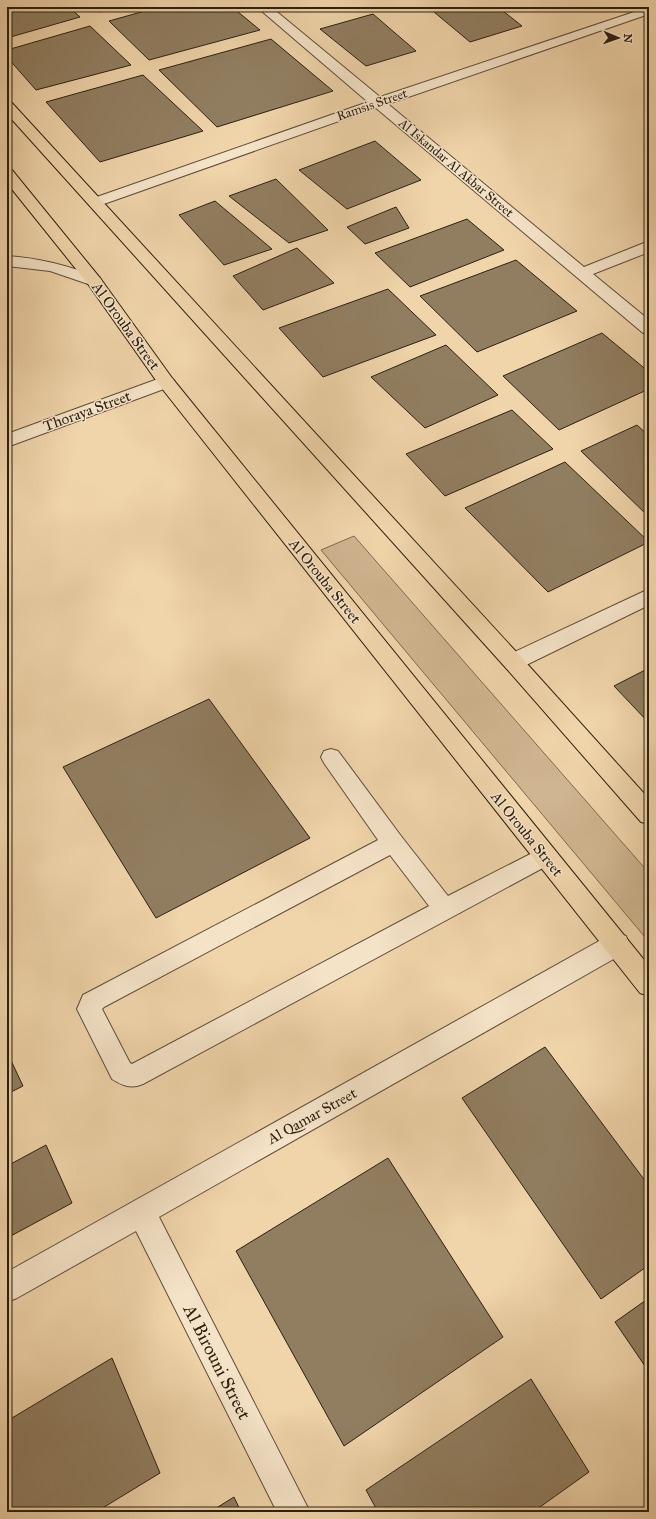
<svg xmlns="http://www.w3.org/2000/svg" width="656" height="1519" viewBox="0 0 656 1519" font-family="'IM FELL Great Primer',serif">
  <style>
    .green { fill: #cfb590; stroke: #7d6a50 }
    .building { fill: #917e61; stroke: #2b2011 }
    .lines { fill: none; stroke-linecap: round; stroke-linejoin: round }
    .lane-casing { stroke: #5c4d37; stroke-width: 2 }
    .street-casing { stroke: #5c4d37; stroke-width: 2 }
    .highway-casing { stroke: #2b2011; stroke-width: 2 }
    .lane { fill: #f5e3c8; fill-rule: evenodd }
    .street { fill: #f5e3c8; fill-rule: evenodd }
    .highway { fill: #f0d4aa; fill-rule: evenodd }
    .labels { text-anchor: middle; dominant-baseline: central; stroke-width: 3; stroke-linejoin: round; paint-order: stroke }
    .far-street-label { font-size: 13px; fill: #2b2011; stroke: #f5e3c8 }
    .street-label { font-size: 15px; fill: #2b2011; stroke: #f5e3c8 }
    .near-street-label { font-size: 18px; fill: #2b2011; stroke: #f5e3c8 }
  </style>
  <rect width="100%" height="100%" fill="#f0d4aa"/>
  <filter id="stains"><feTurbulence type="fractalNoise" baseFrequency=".005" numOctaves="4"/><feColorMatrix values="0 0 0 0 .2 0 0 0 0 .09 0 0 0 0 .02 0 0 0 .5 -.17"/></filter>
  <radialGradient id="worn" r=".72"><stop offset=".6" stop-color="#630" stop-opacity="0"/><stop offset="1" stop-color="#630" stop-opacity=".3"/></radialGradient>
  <path class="green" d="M354,536L649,873V942L321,550Z"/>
  <path class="building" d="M7,7H69L80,17L7,38Z
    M94,7H116L99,12Z
    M159,7H232L260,30L149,60L109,21Z
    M428,7H498L522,26L470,42Z
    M373,14L416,51L366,66L320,29Z
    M90,26L131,65L36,90L7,57V50Z
    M271,39L333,91L217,127L159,70Z
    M143,75L203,131L100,162L46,102Z
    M375,141L421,180L347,209L299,170Z
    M276,179L328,230L289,243L229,196Z
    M215,201L272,249L224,265L179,215Z
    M396,207L409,228L365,244L347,227Z
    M467,219L504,250L410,287L375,253Z
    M297,248L334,283L263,310L233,276Z
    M516,260L577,311L477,352L420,296Z
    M388,289L436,335L323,377L279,328Z
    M602,333L649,372V389L559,430L503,376Z
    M446,345L498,395L425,428L371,377Z
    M512,410L553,449L445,496L406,454Z
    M637,425L649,436V517L581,451Z
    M565,462L649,542L548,592L465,508Z
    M649,668V723L614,686Z
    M209,699L310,838L156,918L63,767Z
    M545,1047L649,1186V1265L601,1299L462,1098Z
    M7,1052L23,1086L7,1094Z
    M46,1145L72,1203L7,1238V1166Z
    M388,1158L503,1337L344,1446L236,1251Z
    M649,1298V1372L615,1322Z
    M112,1358L160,1473L96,1512H7V1421Z
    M531,1379L589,1472L533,1512H378L366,1490Z
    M234,1497L241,1512H210Z"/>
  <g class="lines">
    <g class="lane-casing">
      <path id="lane" d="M331,749L338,751L401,836L448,896L544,847L552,849L555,856L552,863L143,1084C131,1089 123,1086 112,1079L77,1009L83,995L378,840L324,763L321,757L324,751ZM390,855L429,906L132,1064L130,1063L102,1009L104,1007Z"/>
    </g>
    <g class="street-casing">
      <path id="street" d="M257,7H271L380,97L649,7V14L388,104L584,267L649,241V252L593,274L649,320V334L643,333L376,108L101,205L96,207L91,205L88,202L91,199L368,102Z
        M7,256C39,258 70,266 100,278L102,281L100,284L94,286L50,271L7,266Z
        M166,376L172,378L175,382L172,386L7,447V434Z
        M649,589V605L520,668L513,670L506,668L503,662L506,656Z
        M617,933L626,936L629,944L626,952L159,1217L310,1512H277L136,1231L17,1298L7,1302V1272L608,936Z"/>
    </g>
    <g class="highway-casing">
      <path id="highway" d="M7,102L12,103L520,656L649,799V824L641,822L506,668L7,114Z
        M7,169L12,170L100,278L172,378L649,966V996L640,993L160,386L88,284L7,183Z"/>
    </g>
    <use href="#lane" class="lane"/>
    <use href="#street" class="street"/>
    <use href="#highway" class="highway"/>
  </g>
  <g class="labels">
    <g class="far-street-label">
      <text transform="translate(372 105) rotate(-19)">Ramsis Street</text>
      <text transform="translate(456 168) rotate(40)">Al Iskandar Al Akbar Street</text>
    </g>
    <g class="street-label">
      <text transform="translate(126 326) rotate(54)">Al Orouba Street</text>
      <text transform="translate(87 411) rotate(-20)">Thoraya Street</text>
      <text transform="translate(325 581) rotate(51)">Al Orouba Street</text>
      <text transform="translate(527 834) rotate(51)">Al Orouba Street</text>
      <text transform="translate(312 1116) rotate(-29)">Al Qamar Street</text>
    </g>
    <g class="near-street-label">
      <text transform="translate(217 1362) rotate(63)">Al Birouni Street</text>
    </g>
  </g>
  <rect width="656" height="1519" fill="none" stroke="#f0d4aa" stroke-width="24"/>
  <rect x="8" y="8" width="640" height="1503" fill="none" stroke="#2b2011" stroke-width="2"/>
  <rect x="12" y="12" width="632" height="1495" fill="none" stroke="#2b2011"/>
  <g transform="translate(618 38) rotate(92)" stroke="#f5e3c8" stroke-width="3" paint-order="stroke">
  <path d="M0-3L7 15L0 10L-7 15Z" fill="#2b2011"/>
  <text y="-6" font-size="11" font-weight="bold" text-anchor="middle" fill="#2b2011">N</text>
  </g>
  <rect width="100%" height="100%" filter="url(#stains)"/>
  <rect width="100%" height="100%" fill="url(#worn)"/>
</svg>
